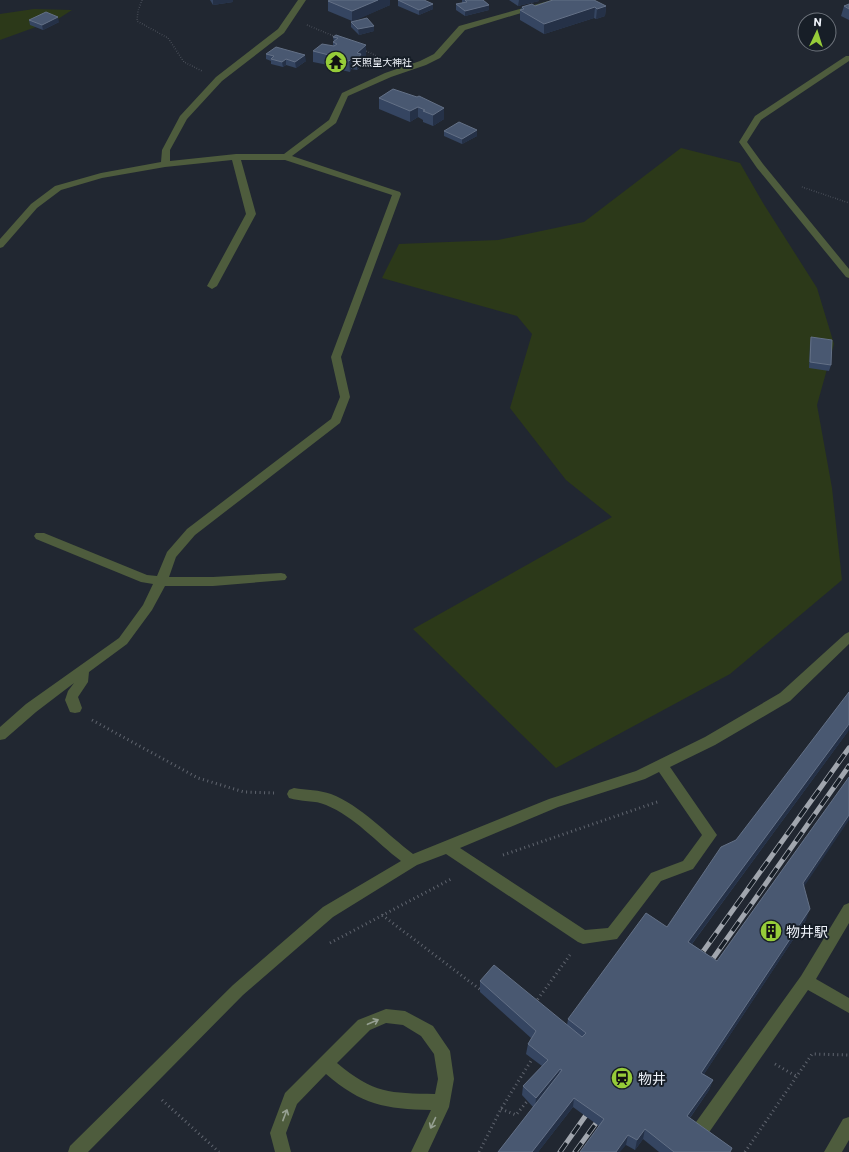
<svg xmlns="http://www.w3.org/2000/svg" width="849" height="1152" viewBox="0 0 849 1152" font-family="Commissioner,'Noto Sans JP',sans-serif">
  <style>
    .green { fill: #2c3919 }
    .lines { fill: none; stroke-linecap: round; stroke-linejoin: round }
    .path-far1 { stroke: #60656f; stroke-width: 1.5; stroke-dasharray: 0.5 2; stroke-linecap: butt }
    .path { stroke: #60656f; stroke-width: 3; stroke-dasharray: 1 3.5; stroke-linecap: butt }
    .minor { fill: #4e5c3d; fill-rule: evenodd }
    .rail-casing { stroke: #a1a6ae; stroke-width: 5 }
    .rail { stroke: #171e27; stroke-width: 3.5; stroke-dasharray: 11; stroke-linecap: butt }
    .wall { fill: #354561 }
    .shaded-wall { fill: #253147 }
    .building { fill: #495871; stroke: #637086 }
    .oneway { stroke: #96a092 }
    .labels { text-anchor: middle; dominant-baseline: central; stroke-width: 4; stroke-linejoin: round; paint-order: stroke }
    .far-poi-label { font-size: 10px; fill: #eff3fa; stroke: #171e27; text-anchor: start }
    .near-poi-label { font-size: 14px; fill: #eff3fa; stroke: #171e27; text-anchor: start }
  </style>
  <rect width="100%" height="100%" fill="#212731"/>
  <path class="green" d="M34,9L72,10L58,19L0,40V14Z
    M681,148L740,163L763,203L817,288L834,344L817,405L832,488L842,580L730,674L556,768L413,629L612,517L566,480L510,408L532,334L517,316L382,278L399,244L498,240L584,222Z"/>
  <g class="lines">
    <path class="path-far1" d="M142,0L138,11L137,21L168,38L184,62L202,71
      M307,25L336,37
      M364,50L381,58
      M802,187L849,203"/>
    <path class="path" d="M92,720L198,778L244,792L274,793
      M503,855L660,801
      M382,915L482,991
      M330,943L453,878
      M535,1003L570,955
      M775,1064L796,1076
      M162,1100L219,1152
      M501,1109L516,1115L529,1099
      M479,1152L501,1109L534,1056
      M745,1152L812,1054L849,1055"/>
    <path class="minor" d="M298,0H306L284,33L222,81L187,119L170,150V161L236,154H284L329,120L342,93L385,73L420,61L434,54L459,26L552,0H564L465,30L440,58L426,65L391,77L348,96L336,123L292,156L400,192L401,194L341,357L350,397L340,423L195,535L176,557L169,577H213L281,573L285,574L287,577L285,580L213,586H165L152,610L127,644L89,672L88,682L78,697L82,708L80,712L75,713L70,712L65,700L68,691L74,683L36,712L5,739L0,740V727L26,704L119,638L143,605L153,584L141,582L36,539L34,536L36,533H44L147,575L157,576L167,552L187,529L331,419L340,397L331,357L392,195L285,160H241L256,214L217,286L212,289L207,286L246,214L232,160L165,167L102,178L61,190L37,208L3,247L0,248V239L31,204L55,186L101,173L161,162L162,150L180,116L216,77L278,29Z
      M846,56H849V61L761,120L747,142L763,164L849,269V278L846,277L757,168L739,142L755,116Z
      M849,632V644L790,701L715,745L670,767L717,835L693,869L661,881L617,939L583,944L578,942L446,854L417,865L333,917L243,995L88,1152H68L70,1146L233,985L323,907L401,861C376,842 355,817 326,805C315,800 301,802 289,798L287,794L289,790L294,788C306,790 320,790 331,794C360,805 388,835 413,854L549,799L636,771L705,737L780,693L845,634ZM659,772L702,835L683,861L651,873L608,928L585,930L460,848L558,807L645,779Z
      M849,903V923L816,979L849,998V1013L808,990L703,1141L697,1143L691,1141L689,1135L691,1129L801,976L844,905Z
      M386,1009L405,1011L433,1026L450,1051L454,1079L449,1107L428,1152H411L431,1110C385,1109 362,1105 326,1074L297,1104L286,1133L291,1152H275L270,1133L285,1093L358,1020ZM386,1023L403,1025L421,1036L434,1054L438,1079L435,1094C390,1093 374,1094 337,1063L370,1030Z
      M849,1117V1140L842,1152H824L843,1119Z"/>
    <g class="rail-casing">
      <path id="rail" d="M697,960L849,748
        M707,967L849,766
        M560,1152L591,1108
        M575,1152L602,1115"/>
    </g>
    <use href="#rail" class="rail"/>
  </g>
  <path class="wall" d="M210,0H233V2L213,5Z
    M330,0H390V5L353,21L374,26V31L359,35L351,27V22L352,21L328,11V1Z
    M398,0L433,4V9L419,15L398,6Z
    M462,0H483L489,5V10L465,16L456,10V4L462,3Z
    M509,0H539V1L518,6Z
    M849,4V20L841,16L844,6Z
    M535,6H606L605,16L596,19L594,18L544,34L520,20V10L521,9L522,7Z
    M29,20L59,22L43,30L30,25Z
    M336,35L366,55L361,59L362,65L357,70L351,69L350,72L328,67V65L313,62V51L333,46V42H334L333,37Z
    M266,54L306,61L296,68L286,65L283,67L271,64V61L266,59Z
    M393,89L444,119L433,126L423,122V120L418,117L410,122L379,109V98Z
    M444,131L477,136L462,144L444,136Z
    M811,337L831,365L829,371L809,368L810,343Z
    M849,730L692,944L717,961L804,887L806,920L704,1074L713,1080L709,1090L690,1118L732,1148L730,1152H659L643,1139L635,1150L626,1145L599,1126L573,1107L538,1152H498L533,1107L522,1095L523,1086L542,1066L526,1054L528,1044L531,1038L480,992V981L567,1025L568,1019L667,927L736,840Z"/>
  <path class="shaded-wall" d="M213,0H233V2L213,5Z
    M378,0H390V5L352,22V11Z
    M519,0H539V1L518,6Z
    M433,4V9L419,15V10Z
    M489,5V10L465,16V11Z
    M606,6L605,16L596,19L597,9Z
    M595,7L594,18L544,34V24Z
    M58,17L59,22L43,30L42,25Z
    M374,26V31L359,35L358,29Z
    M366,45V55L361,59L362,65L357,70V53Z
    M305,55L306,61L296,68L295,62Z
    M286,59V65L283,67L282,62Z
    M351,59V69L350,72L349,61Z
    M418,107V117L410,122V111Z
    M444,108V119L433,126V115Z
    M477,130V136L462,144V139Z
    M849,724V730L685,953L688,942Z
    M849,815V820L799,894L803,883Z
    M810,909L806,920L698,1083L701,1073Z
    M560,1069L558,1078L535,1108L536,1098Z
    M713,1080L709,1090L684,1126L687,1116Z
    M574,1098L573,1107L538,1152H532Z
    M645,1129L643,1139L635,1150L637,1140Z
    M628,1135L626,1145L620,1152H616Z"/>
  <path class="building" d="M330,0H378L352,11L328,1Z
    M398,0H424L433,4L419,10Z
    M465,0H483L489,5L465,11L456,4L467,2Z
    M553,0H594L606,6L597,9L595,7L544,24L520,10L524,9L522,7L532,4L535,6Z
    M849,4V9L844,6Z
    M46,12L58,17L42,25L29,20Z
    M367,18L374,26L358,29L351,22Z
    M336,35L366,45L357,53L361,54L357,60L351,59L349,61L328,57L329,55L313,51L322,44L334,46L337,44L333,42L338,38L333,37Z
    M276,47L305,55L295,62L286,59L282,62L271,59L274,56L266,54Z
    M393,89L417,97L419,96L444,108L433,115L423,111L425,110L418,107L410,111L379,98Z
    M459,122L477,130L462,139L444,131Z
    M811,337L832,340L831,365L810,362Z
    M849,692V724L688,942L717,961L849,777V815L803,883L810,909L701,1073L713,1080L687,1116L732,1148L730,1152H674L645,1129L637,1140L628,1135L616,1152H580L604,1119L574,1098L532,1152H498L562,1070L560,1069L536,1098L523,1086L548,1060L528,1044L536,1031L480,981L494,965L582,1037L586,1033L568,1019L646,913L667,927L721,847L736,840Z"/>
  <defs><path id="oneway-shaft" d="M-6 0H5M1.5-3L5.5 0L1.5 3" fill="none" stroke-width="1.6" stroke-linecap="round" stroke-linejoin="round"/></defs>
  <g class="oneway">
    <use href="#oneway-shaft" transform="translate(373 1022) rotate(-23)"/>
    <use href="#oneway-shaft" transform="translate(285 1115) rotate(-69)"/>
    <use href="#oneway-shaft" transform="translate(433 1123) rotate(115)"/>
  </g>
  <defs>
    <g id="temple-disc" transform="scale(1.15)"><circle r="9.5" fill="#96cc39" stroke="#171e27"/><path d="M0-6L5-2H3V0L6.5 2.5H4V6H1.5V3h-3V6H-4V2.5H-6.5L-3 0V-2H-5Z" fill="#111"/></g>
    <g id="building-disc" transform="scale(1.15)"><circle r="9.5" fill="#96cc39" stroke="#171e27"/><path d="M-4-6H4V6H1V3H-1V6H-4ZM-2.5-4.3h1.7v1.8h-1.7ZM.8-4.3h1.7v1.8H.8ZM-2.5-1h1.7V.8h-1.7ZM.8-1h1.7V.8H.8Z" fill="#111"/></g>
    <g id="station-disc" transform="scale(1.15)"><circle r="9.5" fill="#96cc39" stroke="#171e27"/><path d="M-3-6H3Q5-6 5-4V2Q5 4 3 4L4.5 6H3L1.5 4h-3L-3 6H-4.5L-3 4Q-5 4-5 2V-4Q-5-6-3-6ZM-3.5-4v3h7v-3ZM-3.5 1v1.5H-2V1ZM2 1v1.5H3.5V1Z" fill="#111"/></g>
  </defs>
  <g fill-rule="evenodd">
    <use href="#temple-disc" x="336" y="62"/>
    <use href="#building-disc" x="771" y="931"/>
    <use href="#station-disc" x="622" y="1078"/>
  </g>
  <g class="labels">
    <g class="far-poi-label">
      <text x="352" y="62">天照皇大神社</text>
    </g>
    <g class="near-poi-label">
      <text x="786" y="931">物井駅</text>
      <text x="638" y="1078">物井</text>
    </g>
  </g>
  <g transform="translate(817 32) rotate(4)"><circle r="19" fill="#171e27" stroke="#6d737b"/>
  <path d="M0-3L7 15L0 10L-7 15Z" fill="#96cc39"/>
  <text y="-6" font-size="11" font-weight="bold" text-anchor="middle" fill="#eff3fa">N</text>
  </g>
</svg>
